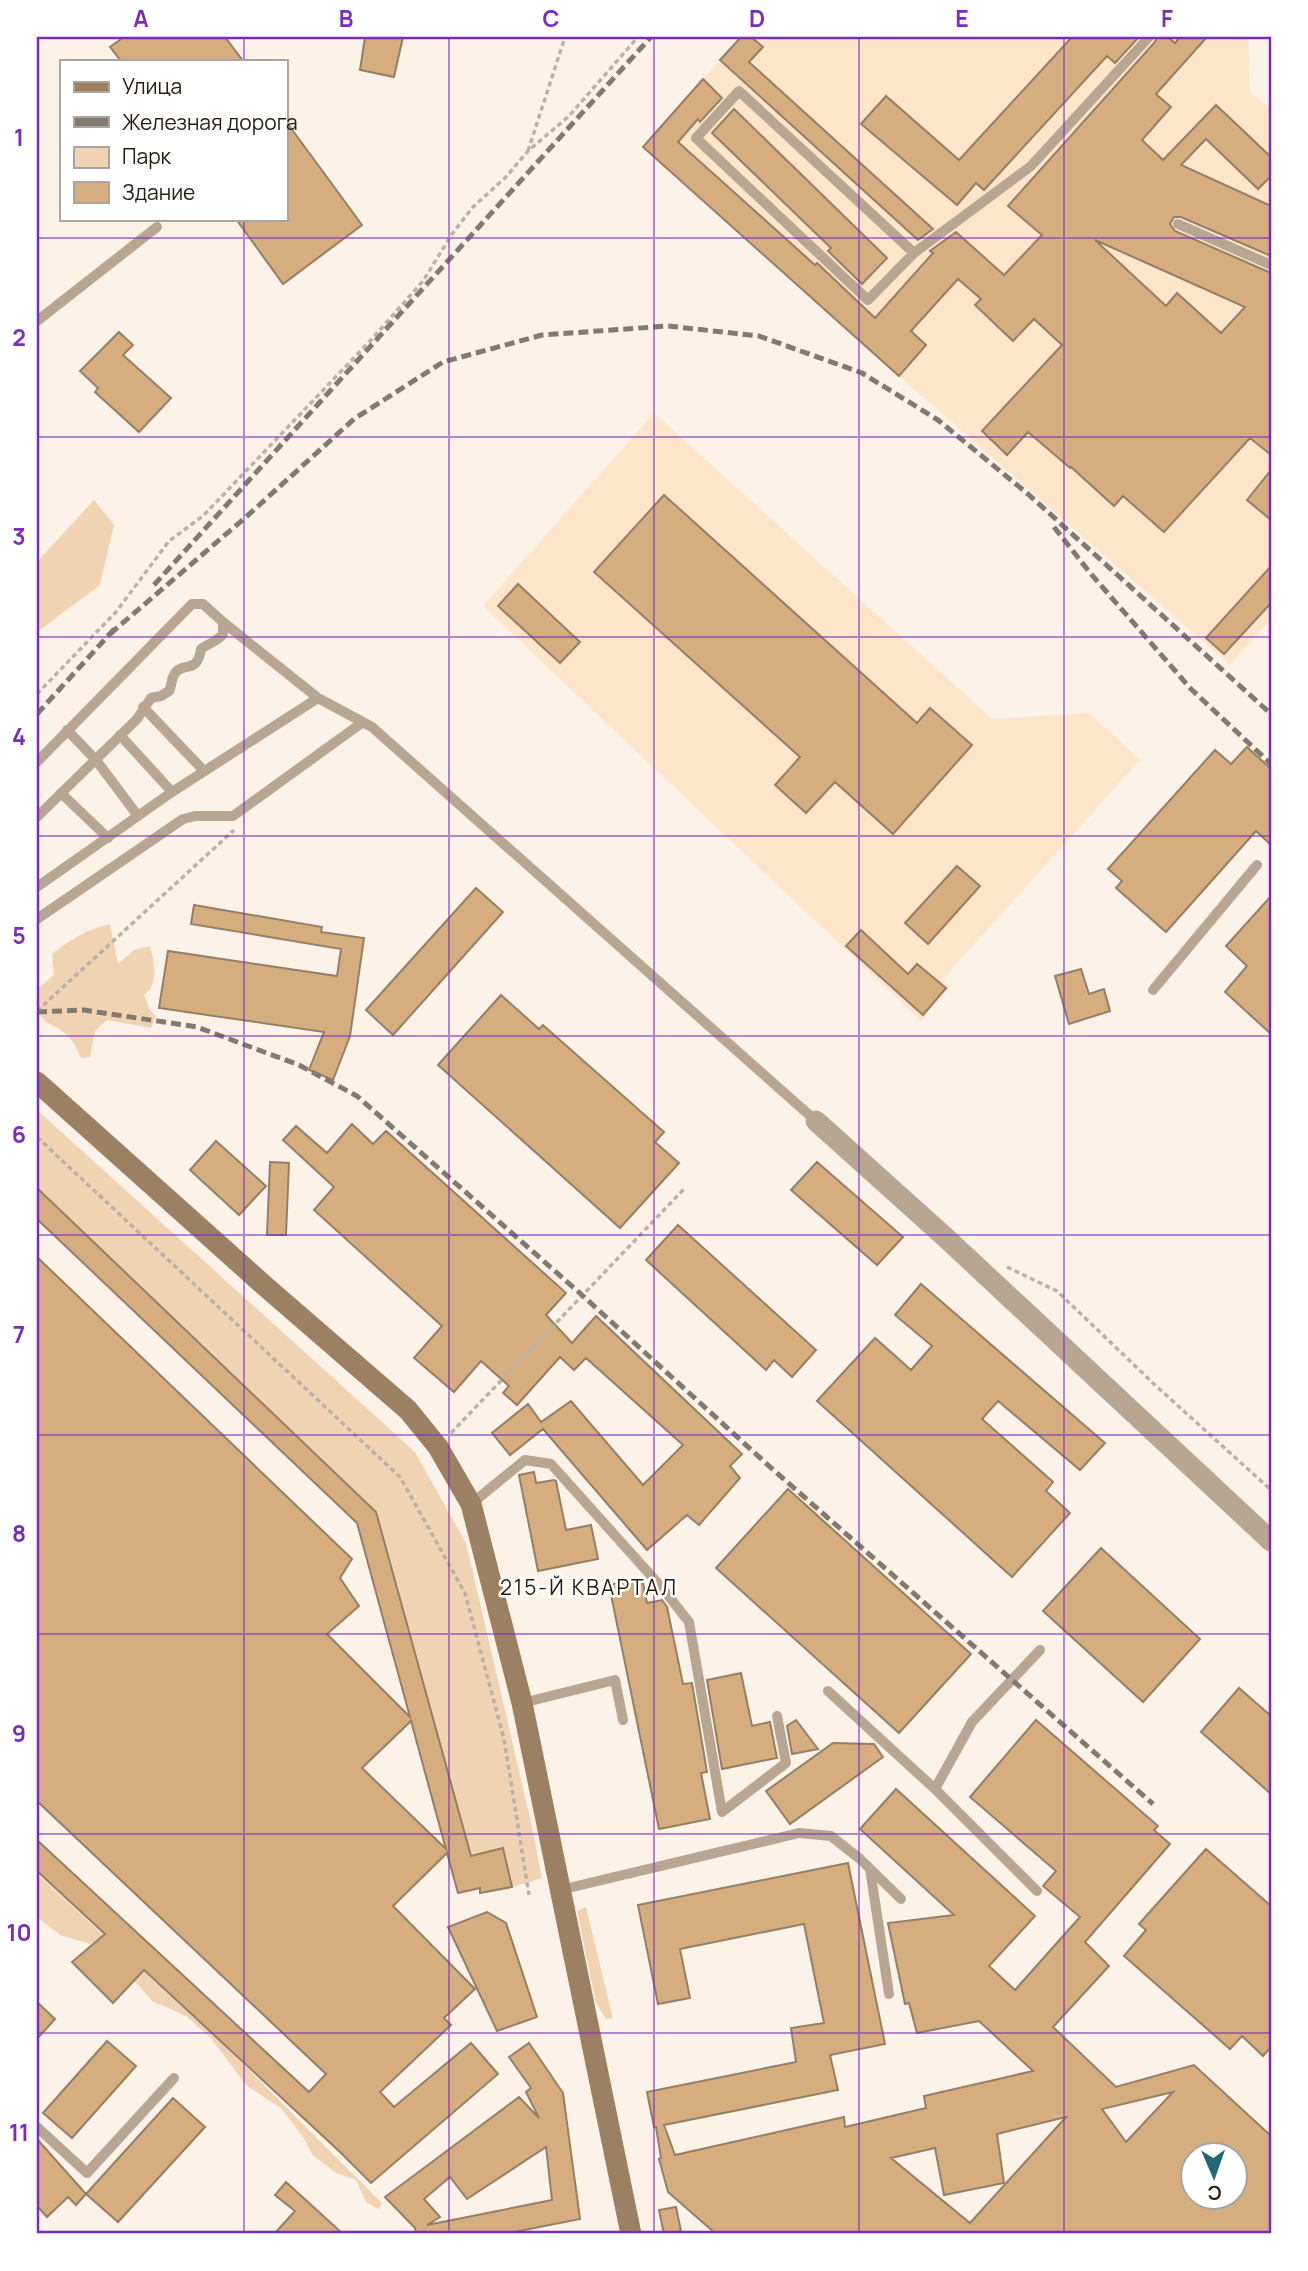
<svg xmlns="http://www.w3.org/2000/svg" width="1308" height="2271" viewBox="0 0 1308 2271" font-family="Manrope,sans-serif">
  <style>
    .built { fill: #fde5ca }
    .green { fill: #f0d3b3 }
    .building { fill: #d5ad7e; stroke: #957f67; stroke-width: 2; fill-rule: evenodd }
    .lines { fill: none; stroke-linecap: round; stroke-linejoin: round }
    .path { stroke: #bbb1a6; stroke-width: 3.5; stroke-dasharray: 5 3.5; stroke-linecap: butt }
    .lane { stroke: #b8a692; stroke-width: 10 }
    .street { stroke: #b8a692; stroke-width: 21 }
    .secondary { stroke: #9b8063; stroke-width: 21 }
    .rail { stroke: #837a6f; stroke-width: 5; stroke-dasharray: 10 5; stroke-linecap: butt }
    .grid { fill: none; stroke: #7b2cbf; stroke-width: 2; stroke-opacity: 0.55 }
    .labels { text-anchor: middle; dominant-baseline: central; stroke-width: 5; stroke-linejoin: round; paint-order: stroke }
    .neighbourhood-label { font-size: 21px; letter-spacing: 2px; fill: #251c12; stroke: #fff }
    .neatline { fill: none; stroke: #7b2cbf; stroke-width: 2.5 }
    .grid-label { font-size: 23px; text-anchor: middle; font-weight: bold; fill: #7b2cbf }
  </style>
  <rect width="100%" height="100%" fill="#fcf2e7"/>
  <path class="built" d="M741,37H1248L1250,92L1271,109V619L1230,665L899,376L643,147Z
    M654,413L992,719L1089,713L1140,760L942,980L950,987L921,1021L483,606Z"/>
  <path class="green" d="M94,500L114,525L100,585L37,632V562Z
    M110,924L118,964L134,950L150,946C154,962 160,983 144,995L150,1010L156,1016L151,1028L107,1020L95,1031L90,1057L81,1058C78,1053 76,1046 73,1042C53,1016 37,1034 37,989L54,975L52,954C70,940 87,929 110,924Z
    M37,1110L415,1452L466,1543L531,1822L542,1878L512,1887L503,1848L471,1856L376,1512L37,1188Z
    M37,1874L231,2052L382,2203L379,2209L366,2202L356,2180L336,2173L313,2155L301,2134L281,2108L247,2086L210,2037L186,2016L152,2001L130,1975L97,1946L60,1935L37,1917Z
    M586,1907L613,2018L606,2019L596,2003L577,1911Z"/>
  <path class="building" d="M124,37H225L243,61H121L110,47Z
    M365,37H403L394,77L360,70Z
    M741,37H751L763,47L749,62L933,229L918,240L720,60Z
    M1072,37H1139L1115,63L1107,56L984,190L976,183L957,205L861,124L886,96L959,160Z
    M1157,37H1168L1175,43L1180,37H1207L1156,94L1171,107L1142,140L1163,160L1216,105L1271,157V176L1258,189L1206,139L1181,165L1271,206V256L1181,217H1174L1170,224L1175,231L1271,273V455L1250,438L1164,532L1123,496L1114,506L1071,467L1070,468L1028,432L1007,455L982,431L1062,345L1034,319L1013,341L975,305L981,299L958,279L911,331L926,345L899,376L643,147L703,79L722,98L700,122L698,119L678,142L815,265L817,263L875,318L933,253L930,251L956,232L1004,275L1042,235L1008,206L1155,42ZM1095,240L1169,273L1245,307L1221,333L1177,293L1166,306Z
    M734,109L887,258L862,284L828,251L831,248L712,133Z
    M285,120L362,225L283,284L236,219H285Z
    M119,332L133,345L123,355L171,398L139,432L95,392L98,388L80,371Z
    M1271,470V520L1247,500Z
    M664,495L917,723L930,708L972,745L893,834L835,782L806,813L775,785L800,757L594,572Z
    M1271,566V603L1224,654L1206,638Z
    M518,584L580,642L560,663L498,606Z
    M1247,747L1271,769V845L1256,831L1166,932L1116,888L1122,881L1108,869L1215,750L1231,764Z
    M957,866L980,886L928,944L905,923Z
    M476,888L503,912L393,1035L366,1010Z
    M1271,896V1034L1225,992L1247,966L1226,946Z
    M194,905L322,927L321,932L364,938L350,1036L333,1080L309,1070L324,1032L159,1008L168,951L337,976L341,949L191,924Z
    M861,930L908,974L917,964L946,988L923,1015L846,946Z
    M1081,969L1089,994L1104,989L1110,1011L1069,1024L1055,976Z
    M501,995L539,1029L543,1025L664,1132L655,1142L679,1163L620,1228L438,1065Z
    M352,1124L373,1144L386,1131L566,1293L546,1315L572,1343L596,1316L742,1454L730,1466L740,1478L699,1525L687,1515L647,1550L543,1429L510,1455L492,1433L528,1404L541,1422L571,1401L643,1485L683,1445L586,1358L574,1370L560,1357L517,1405L503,1393L509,1386L481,1361L454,1392L414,1358L442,1326L314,1210L334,1187L283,1140L296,1126L327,1153Z
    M216,1141L266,1186L239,1215L190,1170Z
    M270,1162L289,1163L286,1235H267Z
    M817,1162L903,1237L877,1265L791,1190Z
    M37,1188L376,1512L471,1856L503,1848L512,1887L480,1893V1888L458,1893L447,1853L393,1906L475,1989L444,2018L451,2025L380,2092L394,2107L471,2043L498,2074L371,2183L340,2152L144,1970L113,2003L72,1962L105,1934L37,1871V1840L309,2092L326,2074L37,1801V1257L352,1559L340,1578L359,1606L327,1634L410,1717L357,1523L37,1219ZM411,1721L444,1842L446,1849L362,1768Z
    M678,1225L816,1350L792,1377L774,1360L766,1370L646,1260Z
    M921,1284L1105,1443L1080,1470L998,1401L982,1419L1053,1482L1046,1491L1070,1513L1012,1577L817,1401L875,1338L911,1370L932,1346L895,1315Z
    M534,1472L536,1483L554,1480L556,1481L566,1530L591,1525L598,1559L538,1571L519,1475Z
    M788,1489L971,1654L899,1733L716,1568Z
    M1101,1548L1200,1639L1143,1702L1043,1611Z
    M642,1578L647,1603L662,1600L667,1607L683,1684L692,1683L707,1772L701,1773L710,1819L659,1829L609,1585Z
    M741,1673L752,1726L770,1722L777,1758L722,1769L707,1680Z
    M1239,1688L1271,1716V1794L1201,1732Z
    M796,1720L818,1749L792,1754L787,1726Z
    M1036,1720L1158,1826L1154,1830L1170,1844L1085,1942L1109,1966L1053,2027L1116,2087L1194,2065L1271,2136V2234H716L668,2192L659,2159L661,2158L656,2127H654L647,2092L796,2062L791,2028L824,2023L804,1924L680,1949L690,1998L658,2004L638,1905L848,1863L885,2044L830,2055L838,2090L664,2125L675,2155L844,2117L845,2127L926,2108L924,2096L1033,2071L979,2021L917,2033L909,2003L905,2004L888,1923L954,1915L860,1829L896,1789L1035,1916L989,1966L1015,1990L1080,1917L1043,1886L1056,1871L970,1797ZM1173,2092L1126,2142L1102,2109ZM1066,2117L970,2223L891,2158L935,2148L944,2195L1004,2183L997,2134ZM1193,2155H1235V2197H1193Z
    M833,1743L874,1744L883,1757L790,1824L766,1791Z
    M1206,1849L1271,1906V2047L1263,2056L1242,2036L1230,2049L1124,1956L1146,1930L1139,1924Z
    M487,1912L506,1923L537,2017L497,2031L448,1927Z
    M37,2002L55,2019L37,2039Z
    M107,2041L136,2066L72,2138L43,2113Z
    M529,2043L563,2093L580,2219L504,2234H416L415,2228L385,2197L519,2097L539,2118L526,2092L531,2088L509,2057ZM546,2147L552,2200L427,2225L440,2217L424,2199L450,2177L467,2199Z
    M173,2098L205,2127L118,2222L86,2194Z
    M37,2139L86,2194L76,2205L68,2197L47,2217L37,2206Z
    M286,2182L343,2234H274L295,2211L275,2195Z
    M676,2207L681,2231L664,2234L659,2210Z"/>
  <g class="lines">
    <path class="path" d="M528,151L565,37
      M37,694L116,612L169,541L203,516L371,340L423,281L452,234L473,207L506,177L528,151L569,116L638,37
      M37,1011L234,830
      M37,1137L400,1477L465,1593L504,1739L529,1895
      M1007,1267L1057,1291L1155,1385L1271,1490
      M451,1433L684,1189"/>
    <path class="lane" d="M1178,224L1271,265
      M914,253L739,91L696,138L868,300L914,253L1031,166L1149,37
      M37,321L157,227
      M318,698L372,727L816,1121
      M143,707L204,771
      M67,730L96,760L138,816
      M120,735L172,792
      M37,762L192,604H203L223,622L318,698L172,792L37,887
      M61,793L108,838
      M37,817L137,719L151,698L161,696L169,691C172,686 171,679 174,675C182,660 197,676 201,649C209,643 217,642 223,634V622
      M37,919L183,819L195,816H233L363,722
      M1153,990L1257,865
      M471,1504L525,1460L551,1464L663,1589L689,1622L722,1812L786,1763L777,1716
      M828,1691L935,1789
      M522,1703L615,1680L623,1720
      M870,1869L889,1994
      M560,1890L799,1833L831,1836L860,1859L901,1899
      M1037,1891L935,1789L972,1722L1040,1650
      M37,2127L87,2173L174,2078"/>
    <path class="street" d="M816,1121L945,1237L1271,1541"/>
    <path class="secondary" d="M37,1082L266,1287L408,1410L438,1447L471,1504L522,1703L631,2234"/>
    <path class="rail" d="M1054,527L1091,574L1191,689L1271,764
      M154,585L651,37
      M110,634L246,517L354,419L443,362L542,335L668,326L759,336L862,373L938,420L1028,494L1271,714
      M37,714L117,626
      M37,1012L84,1010L197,1027L299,1065L357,1096L582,1295L769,1466L1153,1804"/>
  </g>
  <path class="grid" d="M244,37V61M449,37V2234M654,37V2234M859,37V2234M1064,37V2234M244,219V2234M37,238H1271M37,437H1271M37,637H1271M37,836H1271M37,1036H1271M37,1235H1271M37,1435H1271M37,1634H1271M37,1834H1271M37,2033H1271"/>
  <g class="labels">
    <g class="neighbourhood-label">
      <text x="589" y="1587">215-Й КВАРТАЛ</text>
    </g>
  </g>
  <rect width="1308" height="2271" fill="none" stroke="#ffffff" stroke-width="77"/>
  <rect x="60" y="60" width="228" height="161" fill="#ffffff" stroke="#a8a4a0" stroke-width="2"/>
  <rect x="74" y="82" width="35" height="10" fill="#9b8063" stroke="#a8a4a0" stroke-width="2"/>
  <text x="122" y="94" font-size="21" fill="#251c12">Улица</text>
  <rect x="74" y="117" width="35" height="10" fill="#837a6f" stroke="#a8a4a0" stroke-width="2"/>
  <text x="122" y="130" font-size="21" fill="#251c12">Железная дорога</text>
  <rect x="74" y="147" width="35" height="21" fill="#f0d3b3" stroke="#a8a4a0" stroke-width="2"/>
  <text x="122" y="164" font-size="21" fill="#251c12">Парк</text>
  <rect x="74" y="182" width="35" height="21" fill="#d5ad7e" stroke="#a8a4a0" stroke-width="2"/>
  <text x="122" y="200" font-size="21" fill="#251c12">Здание</text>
  <g transform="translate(1214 2176) rotate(178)"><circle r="33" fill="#ffffff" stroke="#a8a4a0" stroke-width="2"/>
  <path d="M0-5L12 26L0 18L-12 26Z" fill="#226977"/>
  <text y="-10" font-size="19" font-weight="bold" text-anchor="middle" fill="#251c12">С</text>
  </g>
  <rect x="38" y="38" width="1232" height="2194" class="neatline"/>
  <g class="grid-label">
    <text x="141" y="27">A</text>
    <text x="346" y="27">B</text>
    <text x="551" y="27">C</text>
    <text x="757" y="27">D</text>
    <text x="962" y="27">E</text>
    <text x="1167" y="27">F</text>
    <text x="19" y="146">1</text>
    <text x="19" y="346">2</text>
    <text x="19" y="545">3</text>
    <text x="19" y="745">4</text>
    <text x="19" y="944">5</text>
    <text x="19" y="1143">6</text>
    <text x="19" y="1343">7</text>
    <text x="19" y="1542">8</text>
    <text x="19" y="1742">9</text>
    <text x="19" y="1941">10</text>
    <text x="19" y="2141">11</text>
  </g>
</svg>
